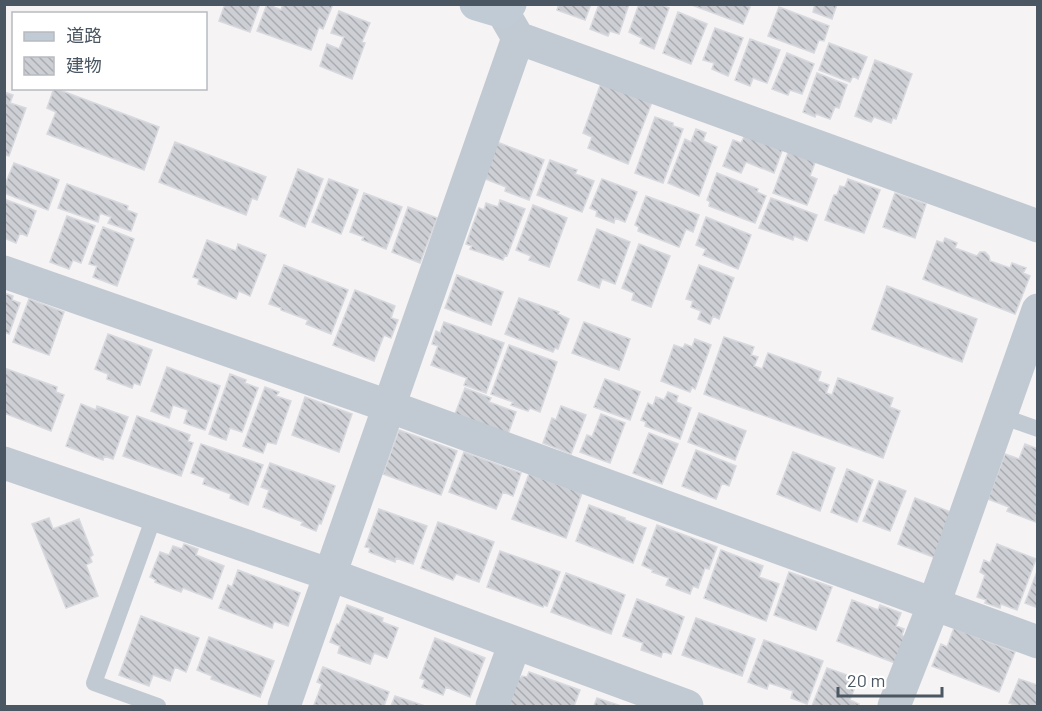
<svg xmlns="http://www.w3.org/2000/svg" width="1042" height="711" viewBox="0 0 1042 711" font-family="Barlow,'Noto Sans JP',sans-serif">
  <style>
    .building { fill: url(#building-back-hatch); stroke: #d7d9de; stroke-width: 1.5 }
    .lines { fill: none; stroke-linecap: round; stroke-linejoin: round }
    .lane { stroke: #c1cad2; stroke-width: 16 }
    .street { stroke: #c1cad2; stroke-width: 33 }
    .secondary { stroke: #c1cbd6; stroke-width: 33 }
  </style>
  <defs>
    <pattern id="building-back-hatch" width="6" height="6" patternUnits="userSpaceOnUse" patternTransform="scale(1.5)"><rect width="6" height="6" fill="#cdcfd5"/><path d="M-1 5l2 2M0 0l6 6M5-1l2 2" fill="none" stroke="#a8abb0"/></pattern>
  </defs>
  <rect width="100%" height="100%" fill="#f5f3f3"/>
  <path class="building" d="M225,4H260L250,32L219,21Z
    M267,4H275L274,7L281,10L283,4H333L323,29L319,27L311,50L257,31Z
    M559,4H591L585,20L557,10Z
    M599,4H629L619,34L610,31L608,36L590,29Z
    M639,4H659L669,8L654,49L640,43L642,38L629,32Z
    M689,4H744L750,7L743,24Z
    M815,4H837L832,19L813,12Z
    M779,7L829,26L824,41L819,40L814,53L768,36Z
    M339,11L370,23L362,42L365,43L352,79L320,66L327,44L339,49L344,37L331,33Z
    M678,12L707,24L691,64L663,53Z
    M715,28L743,38L728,76L712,69L714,63L703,60Z
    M750,39L780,50L767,83L753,78L750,86L735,80Z
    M829,43L867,57L858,79L853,76L850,82L819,70Z
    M787,53L814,64L802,94L790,90L788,95L772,89Z
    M875,60L912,74L896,119L893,118L891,123L874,117L871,122L855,116Z
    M817,73L847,85L839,108L835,107L830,119L816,114L815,117L803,112Z
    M601,83L652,102L628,164L588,148L592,137L583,133Z
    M54,88L159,127L144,170L47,134L56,112L47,108Z
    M4,92L13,95L10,103L26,108L9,156L4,155Z
    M655,117L673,123V126L683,129L663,183L635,173Z
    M696,129L706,133L703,141L717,147L699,196L668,183L685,139L691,142Z
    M745,135L783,148L774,173L746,162L741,173L723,166L733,140L741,143Z
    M175,142L266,177L257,200L252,198L246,215L159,182Z
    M497,142L544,160L529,200L505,191L506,187L483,178Z
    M789,150L816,160L810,176L817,179L807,205L773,193Z
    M550,160L577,170L575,174L594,181L582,212L537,195Z
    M14,163L59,180L48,210L4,193V187Z
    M298,169L323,179L305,227L280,216Z
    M717,173L758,189L757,192L766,196L755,223L709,206L710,202L707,200Z
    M329,179L358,190L341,234L312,222Z
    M602,179L637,192L625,222L615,218L614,223L596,216L597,211L590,208Z
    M848,179L880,190L864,233L825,220L834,195H837L840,186L845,187Z
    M67,184L128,206L127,210L137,214L131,231L108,223L111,217L100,213L98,222L58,208Z
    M364,193L402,207L386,249L362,240L364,237L350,232Z
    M895,193L926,204L915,238L883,227Z
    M646,196L699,215L693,232L686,229L679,247L638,231L639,227L635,225Z
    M771,198L817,215L807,241L794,236L793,240L759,228Z
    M4,199L36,211L27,236L20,233L16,243L4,238Z
    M500,200L525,209L507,256L505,255L503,260L470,249L472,246L466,244L479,208L484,210L486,203L498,207Z
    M533,205L567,218L549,267L529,260L531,256L516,250Z
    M408,207L437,218L420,263L392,252Z
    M67,216L95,226L81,263L73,260L69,269L50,262Z
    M706,217L751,235L738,269L703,255L706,249L696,245Z
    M103,227L134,239L117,286L93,277L97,266L89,264Z
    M597,229L630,242L615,284L602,279L599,288L578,280Z
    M945,238L957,243L955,248L977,256L980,252H985L989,256L990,261L1010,268L1012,263L1026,268L1023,273L1030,276L1015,314L923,279L937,241L943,243Z
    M207,240L236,251L238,244L266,255L250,296L239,291L236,299L198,284L199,279L193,277Z
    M639,244L670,256L651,307L632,300L634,293L622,288Z
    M284,265L348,290L331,334L306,324L308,320L281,310V308L269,304Z
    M699,265L734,278L719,319L713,316L710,324L698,319L701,311L691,307L693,301L686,299Z
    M457,275L503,292L491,325L445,308Z
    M887,286L977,319L962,362L872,329Z
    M355,290L395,306L391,318L398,320L391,338L384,335L374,361L333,345Z
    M4,293L13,296L12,300L20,303L9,334L4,332Z
    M519,298L559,312L558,314L569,319L558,349L555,348L553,352L505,334Z
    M29,299L64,312L49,355L13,342Z
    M444,322L504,343L486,393L464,385L467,378L431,365L438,346L432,344L436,331L440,333Z
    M584,322L630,339L619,370L572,353Z
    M108,334L152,350L140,385L134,383L132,388L107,379L108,374L95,369Z
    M724,337L754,347L751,355L758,357L754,366L762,369L768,353L821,372L818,381L829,385L826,393L832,395L838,378L893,398L890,407L900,411L883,458L704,394Z
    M695,339L711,345L695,389L692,387L690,392L661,381L674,345L683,348L685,344L692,347Z
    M509,345L557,362L540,412L530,408L528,411L511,405L513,402L491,394Z
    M167,367L220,386L205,430L184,423L188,410L173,405L169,418L151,411Z
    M4,368L57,387L56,392L64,395L51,431L4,413Z
    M230,374L246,380L245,383L258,388L242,432L230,428L226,440L209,434Z
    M605,379L640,392L630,420L594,407Z
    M265,387L279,392L276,396L291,401L276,444L267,442L263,453L243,446Z
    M465,388L491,398L489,402L516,412L508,434L455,414Z
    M668,392L678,396L676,402L691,408L680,439L645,426L646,422L641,420L648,403L653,406L656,397L664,400Z
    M305,397L352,414L339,452L292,435Z
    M81,404L96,410L97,406L128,417L113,459L104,456L103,460L66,446Z
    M561,406L586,415L571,454L543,443L552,418L556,420Z
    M699,413L746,431L735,460L688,442Z
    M601,414L625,423L610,463L580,452L587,435L592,437Z
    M137,416L190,435L188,441L193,443L181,476L123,456Z
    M399,430L457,451L441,495L383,474Z
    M649,433L678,444L662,484L633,473Z
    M201,444L263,465L248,505L230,498L231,494L203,484L205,478L191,473Z
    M1025,444L1038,449V523L1007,511L1009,507L988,499L1005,454L1019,459Z
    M696,450L736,466L729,486L722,483L716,499L682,486Z
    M464,452L521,473L513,496L503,492L496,509L449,492Z
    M793,452L835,468L820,511L777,494Z
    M270,463L335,486L321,524L319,523L316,531L301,525L303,522L263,507L269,490L261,487Z
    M847,469L873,480L857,522L831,512Z
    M529,474L582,493L566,538L512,519Z
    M879,481L906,491L890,531L863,521Z
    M915,498L953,513L936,558L898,544Z
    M589,505L625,518V520L646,528L633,563L576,541Z
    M379,509L427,526L413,564L396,558L395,562L369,552L370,548L365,547Z
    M49,518L53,529L79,519L93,555L90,557L92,562L86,565L98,596L66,608L32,524Z
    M438,522L494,542L479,582L456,574L453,580L421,568Z
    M657,525L717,547L709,569L705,568L698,588L693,586L690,594L666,585L669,578L652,572L653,570L642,565Z
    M184,544L198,549L196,555L224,566L212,599L183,588L181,592L155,582L156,580L150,577L160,552L169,555L173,546L182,549Z
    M997,544L1036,559L1017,610L1001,604L1000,608L985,603L986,600L977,597L985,575L980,572L984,560L990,563Z
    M721,550L763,566L759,577L779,584L766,621L704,598Z
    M500,551L560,572L547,606L544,605L543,607L487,587Z
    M1038,569V608L1025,603Z
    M238,570L300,593L288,626L274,621L272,628L219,608L228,585L232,587Z
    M789,572L832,587L816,630L774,615Z
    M566,573L625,595L611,634L551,612Z
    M637,599L684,617L671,654L663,651L661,657L641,650L643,643L623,636Z
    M852,600L878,610L880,605L901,613L896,626L904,629L902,635L905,637L895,663L837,641Z
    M347,605L383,618L382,622L398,628L387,658L374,653L370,664L338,653L340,646L330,642L337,624L339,625Z
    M141,616L199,638L186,672L175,667L170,681L153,675L149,686L119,675Z
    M696,618L755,639L742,676L682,655Z
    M954,628L1015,652L999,692L932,666L941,644L947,647Z
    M209,637L274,661L260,697L211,679L212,676L197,670Z
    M435,638L485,658L470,697L446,687L443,695L422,687L425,680L420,678Z
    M764,640L823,661L807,704L791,698L793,691L769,683L767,689L748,682Z
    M323,667L389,692L384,706L314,705L322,684L317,682Z
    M827,668L858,679L850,700L859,704L858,706H812Z
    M529,672L580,690L574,706H506L517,677L521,678L522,676L527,677Z
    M1019,679L1037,685L1038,684V706H1018L1009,703Z
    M395,696L425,706H391Z
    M597,698L621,706H594Z"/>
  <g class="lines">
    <path class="lane" d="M1001,416L1038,429
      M155,514L94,683L158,706"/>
    <path class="street" d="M507,19L518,38L1038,226
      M4,272L388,406L1038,642
      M4,463L331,575L687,706
      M284,706L518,38
      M492,706L515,643
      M894,706L934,604L1038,310"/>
    <path class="secondary" d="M476,4L503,12L510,4"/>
  </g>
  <rect width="1042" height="711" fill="none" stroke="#4a5661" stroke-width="12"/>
  <rect x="12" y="12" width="195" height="78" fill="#ffffff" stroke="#b7bbc0" stroke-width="1.5"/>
  <rect x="24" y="32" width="30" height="9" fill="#c1cbd6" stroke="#b7bbc0" stroke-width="1.5"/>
  <text x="66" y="42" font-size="18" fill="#4a5661">道路</text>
  <rect x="24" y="57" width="30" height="18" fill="url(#building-back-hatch)" stroke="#b7bbc0" stroke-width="1.5"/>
  <text x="66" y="72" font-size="18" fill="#4a5661">建物</text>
  <path d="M838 687v9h104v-9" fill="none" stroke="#4a5661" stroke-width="3"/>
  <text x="847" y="687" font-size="18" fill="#4a5661" stroke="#ffffff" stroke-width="4.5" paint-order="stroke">20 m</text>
</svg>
